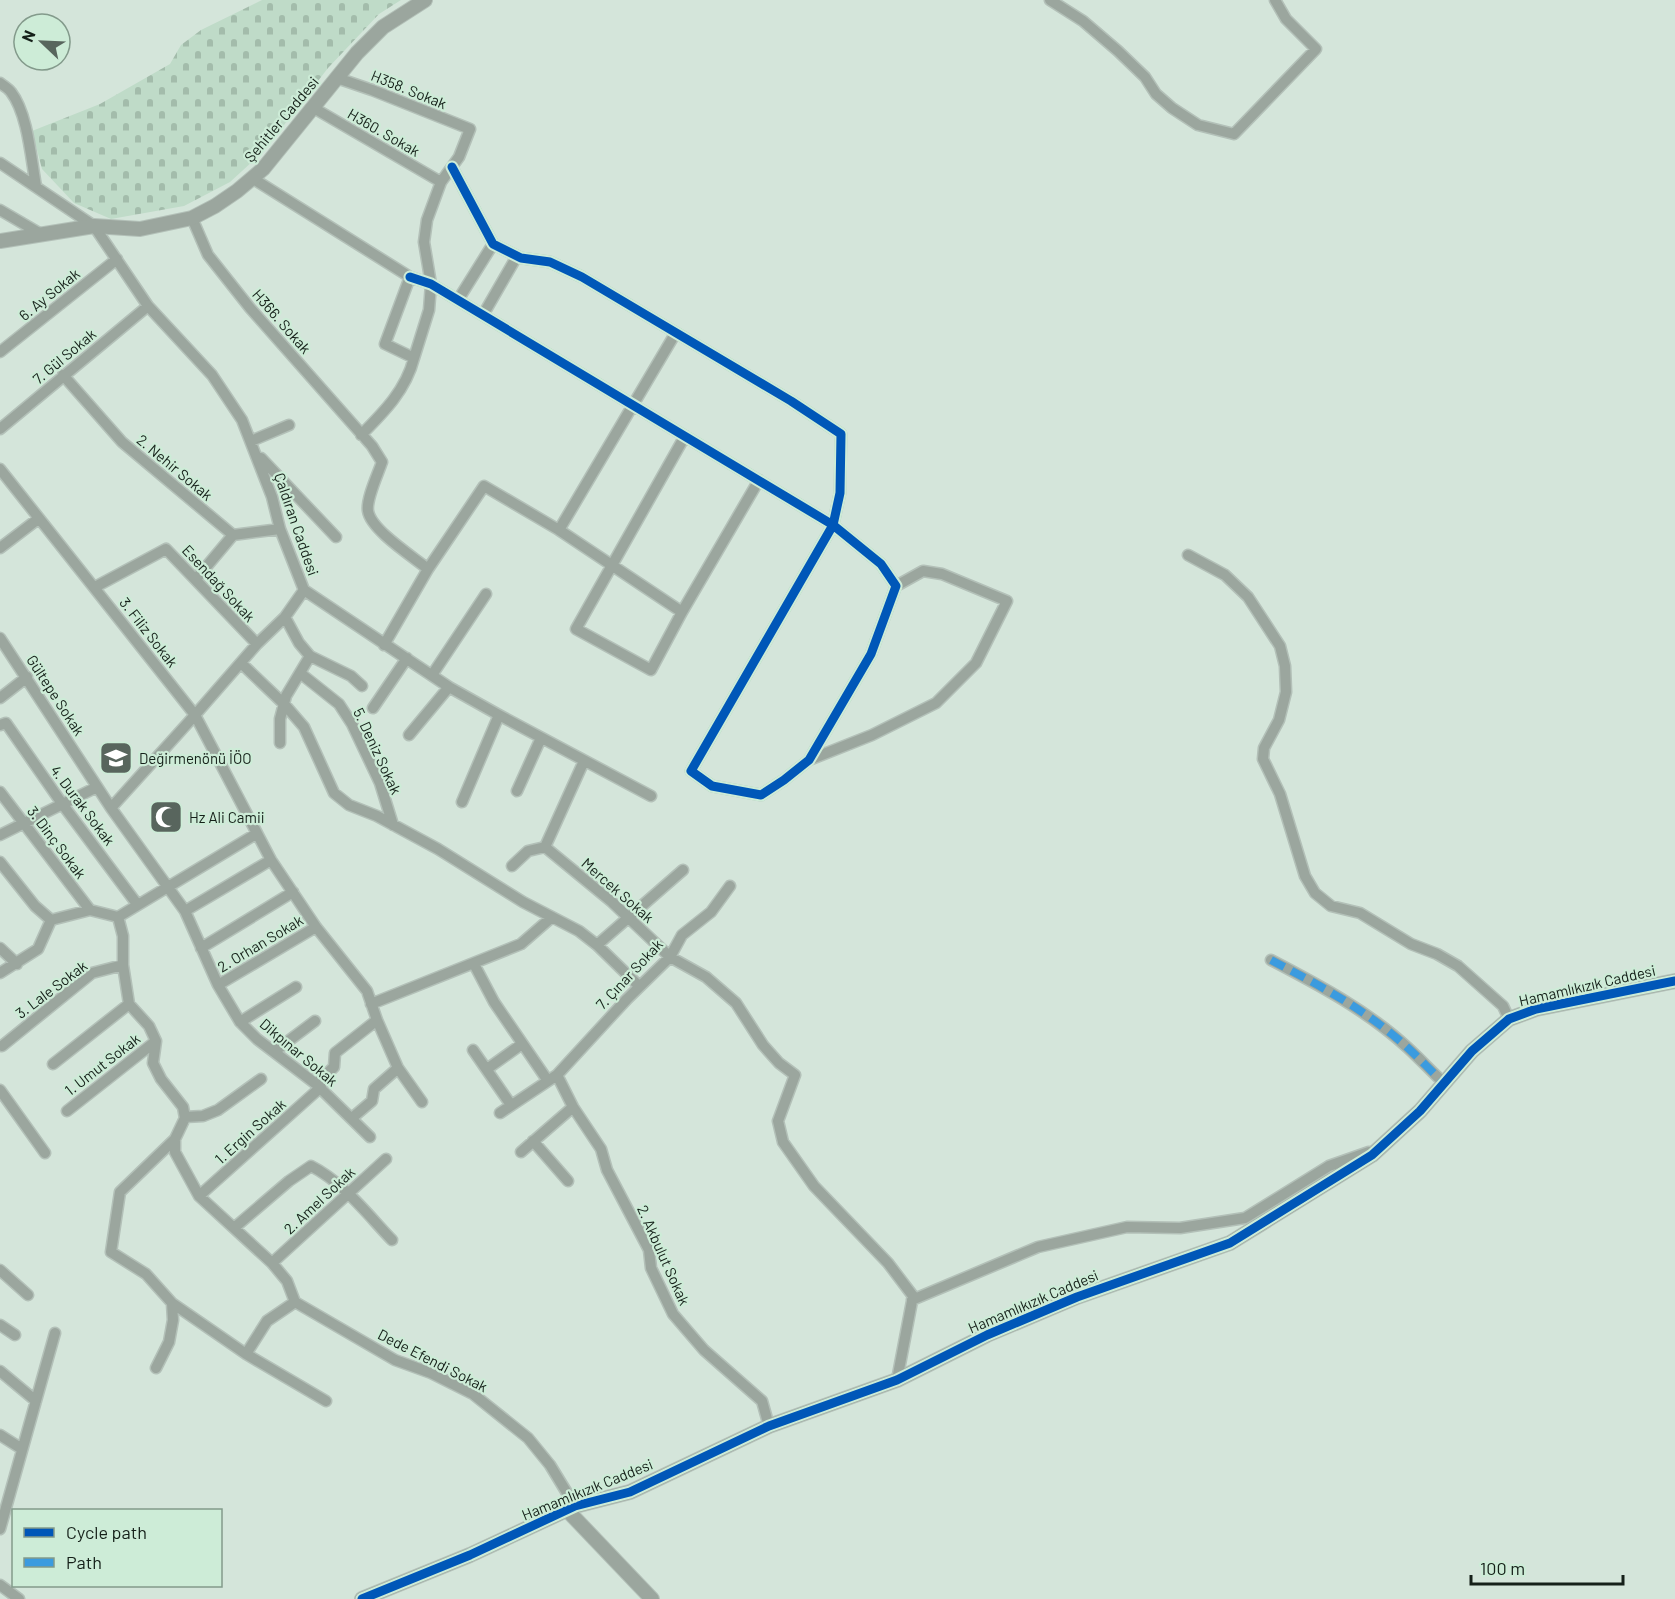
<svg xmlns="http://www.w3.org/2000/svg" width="1675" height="1599" viewBox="0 0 1675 1599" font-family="Barlow,sans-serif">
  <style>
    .cemetery { fill: url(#cemetery-stones) }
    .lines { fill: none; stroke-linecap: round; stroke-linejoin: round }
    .minor-casing { stroke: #b3c0b8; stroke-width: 13 }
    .tertiary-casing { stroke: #b3c0b8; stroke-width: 16 }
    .minor { stroke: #9ba69e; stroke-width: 10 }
    .tertiary { stroke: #9ba69e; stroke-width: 14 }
    .quiet { stroke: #3b9bdf; stroke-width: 8; stroke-dasharray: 15 8; stroke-linecap: butt }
    .cycleway-casing { stroke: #cdecd7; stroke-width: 13 }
    .cycleway { stroke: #0057b8; stroke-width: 9 }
    .labels { text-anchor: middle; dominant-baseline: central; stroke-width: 4.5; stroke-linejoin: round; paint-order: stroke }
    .street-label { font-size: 15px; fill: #152019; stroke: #cdecd7 }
    .poi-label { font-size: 15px; fill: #152019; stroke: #cdecd7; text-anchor: start }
  </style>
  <defs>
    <pattern id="cemetery-stones" width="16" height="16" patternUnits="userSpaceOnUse" patternTransform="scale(1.5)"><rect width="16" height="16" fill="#bfdbc8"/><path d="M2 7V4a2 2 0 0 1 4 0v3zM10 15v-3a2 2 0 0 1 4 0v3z" fill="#a3bcab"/></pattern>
  </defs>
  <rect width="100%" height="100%" fill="#d4e5da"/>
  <path class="cemetery" d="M262,0H401L379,14L328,68L264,151L230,182L184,206L111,219L74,203L42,169L32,131L100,104L170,64L181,45L201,30Z"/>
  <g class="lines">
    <g class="minor-casing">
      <path id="minor" d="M1050,0L1083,21L1118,51L1145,77L1156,94L1172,108L1198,125L1234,134L1316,49L1286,19L1275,0
        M337,78L372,90L470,129L459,157L441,182L427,220L424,242L431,284L429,310L414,358
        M0,83C4,86 9,89 11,92C28,114 31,159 36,186
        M312,107L441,182
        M0,163L94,226L148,306L212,375L242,420L272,497L280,529L304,590L449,687L499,715L651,796
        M252,178L410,277L385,344L414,358C406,390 384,412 361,435
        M0,210L41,234
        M192,218L208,255L250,308L372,446L382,462C378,474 366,499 368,511C371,530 412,556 428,569
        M410,277L431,284L833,525L881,564L896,586L871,654L809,760L784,780L761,795L712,786L691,771L833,525L840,493L841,434L791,401L582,277L550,262L521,258L493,244L452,167
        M458,300L493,244
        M483,315L517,256
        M0,352L117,259
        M63,375L122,442L233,535L196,579
        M0,429L148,306
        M251,441L289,425
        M261,458L336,537
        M0,469L195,715L111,808
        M559,530L682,612L759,480
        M233,535L280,529
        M0,548L38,519
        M1188,555L1225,575L1248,597L1280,646L1285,666L1286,692L1279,720L1264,748L1263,759L1280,794L1305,876L1315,893L1331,906L1360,913L1411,944L1437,954L1458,966L1503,1006L1509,1019
        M95,587L166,549L257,644L285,617L304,590
        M682,612L651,670L576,629L685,436
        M0,638L111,808L185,911L218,985L240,1022L257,1039L316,1084L370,1137
        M257,644L195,715L271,860L316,927L367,991L377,1020L398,1068L422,1102
        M384,645L428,569L484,486L559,530L675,334
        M310,656L351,676L362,686
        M241,663L285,705L304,727L334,793L349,805L377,816L438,849L523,902L579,931L597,945L639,986
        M300,673L339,704L352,724L380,783L393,825
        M432,675L486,594
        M0,698L27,677
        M373,708L407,658
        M0,725L6,723L63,805L137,904
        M409,735L449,687
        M280,743V719L286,696L310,656L299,643L285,617
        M809,760L872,735L936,703L976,663L1007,601L942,574L923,571L896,586
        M517,791L541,738
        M0,792L90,910
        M462,802L499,715
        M0,835L97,787
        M545,847L612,902L670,957L706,977L736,1003L763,1045L779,1063L795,1075L778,1121L783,1142L814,1186L888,1263L913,1296L897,1380
        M545,847L584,761
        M0,862L35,906L51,920
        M512,866L528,851L545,847
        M185,911L271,860
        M118,917L256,834
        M51,920L90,910L118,917L123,936V965L129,1004L149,1026L156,1041L153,1063L161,1079L183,1107L185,1118L175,1139V1152L199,1196L272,1263L287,1281L295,1302L395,1360L431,1373L473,1394L528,1438L550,1465L575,1506
        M597,945L683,870
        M0,948L17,964
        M201,948L293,892
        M1271,960C1319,985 1368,1011 1408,1048C1420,1059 1432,1072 1444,1083
        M474,964L494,1002L548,1081
        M0,973L38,949L51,920
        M218,985L316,927
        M371,1004L521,944L552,917
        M240,1022L296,987
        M2,1046L92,973L123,965
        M473,1050L511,1105
        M275,1051L315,1021
        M53,1064L129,1004
        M487,1069L522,1044
        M557,1075L573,1107L601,1149L607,1170L649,1250L651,1268L673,1314L704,1350L762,1401L769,1426
        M316,1084L334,1067L335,1053L377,1020
        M0,1090L45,1153
        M67,1111L156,1041
        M500,1113L557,1075L627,999L670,957L682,935L711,912L730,886
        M185,1117L203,1116L218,1110L261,1079
        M352,1118L372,1101L374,1089L398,1068
        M533,1141L568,1181
        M521,1152L573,1107
        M199,1196L321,1087
        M234,1228L289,1181L311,1166C343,1182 368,1215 392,1240
        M272,1263L386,1159
        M0,1270L28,1295
        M912,1300L1038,1247L1127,1227L1180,1228L1245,1218L1329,1166L1369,1152
        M172,1303L246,1354L326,1401
        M0,1325L15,1335
        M246,1354L267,1321L295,1302
        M156,1368L169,1342L173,1320L172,1303L146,1274L111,1252L120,1192L175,1139
        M0,1371L36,1401
        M0,1435L22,1449
        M0,1529L55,1333
        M0,1585L19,1599"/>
    </g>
    <g class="tertiary-casing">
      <path id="tertiary" d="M0,241L94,226L140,229L192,218L215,206L237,191L263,169L357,53L383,27L425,0
        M567,1510L652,1599
        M362,1599L470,1555L575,1506L630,1492L769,1426L897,1380L987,1335L1077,1297L1230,1243L1372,1155L1420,1111L1472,1051L1509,1019L1536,1009L1675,981"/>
    </g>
    <use href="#minor" class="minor"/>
    <use href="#tertiary" class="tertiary"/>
    <path class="quiet" d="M1271,960C1319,985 1368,1011 1408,1048C1420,1059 1432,1072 1444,1083"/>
    <g class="cycleway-casing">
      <path id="cycleway" d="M410,277L431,284L833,525L881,564L896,586L871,654L809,760L784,780L761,795L712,786L691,771L833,525L840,493L841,434L791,401L582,277L550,262L521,258L493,244L452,167
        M362,1599L470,1555L575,1506L630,1492L769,1426L897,1380L987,1335L1077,1297L1230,1243L1372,1155L1420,1111L1472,1051L1509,1019L1536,1009L1675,981"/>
    </g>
    <use href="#cycleway" class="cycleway"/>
  </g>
  <defs>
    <g id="school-square" transform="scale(1.725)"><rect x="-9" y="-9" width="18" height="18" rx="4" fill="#58655d" stroke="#cdecd7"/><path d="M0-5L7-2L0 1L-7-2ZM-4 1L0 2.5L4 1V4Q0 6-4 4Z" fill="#fff"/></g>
    <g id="mosque-square" transform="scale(1.725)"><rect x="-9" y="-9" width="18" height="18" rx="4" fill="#58655d" stroke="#cdecd7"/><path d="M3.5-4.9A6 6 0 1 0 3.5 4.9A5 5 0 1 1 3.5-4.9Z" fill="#fff"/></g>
  </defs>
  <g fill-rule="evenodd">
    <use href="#school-square" x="116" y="758"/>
    <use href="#mosque-square" x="166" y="817"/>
  </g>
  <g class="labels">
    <g class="street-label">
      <text transform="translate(409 89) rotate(22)">H358. Sokak</text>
      <text transform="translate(281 119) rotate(-50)">Şehitler Caddesi</text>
      <text transform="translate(384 132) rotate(30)">H360. Sokak</text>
      <text transform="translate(49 294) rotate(-39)">6. Ay Sokak</text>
      <text transform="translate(282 321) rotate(49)">H366. Sokak</text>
      <text transform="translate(64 356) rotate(-40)">7. Gül Sokak</text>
      <text transform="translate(175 467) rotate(40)">2. Nehir Sokak</text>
      <text transform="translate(297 524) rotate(71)">Çaldıran Caddesi</text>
      <text transform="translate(219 583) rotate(47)">Esendağ Sokak</text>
      <text transform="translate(149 632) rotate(52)">3. Filiz Sokak</text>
      <text transform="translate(56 695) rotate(57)">Gültepe Sokak</text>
      <text transform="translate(378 751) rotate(65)">5. Deniz Sokak</text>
      <text transform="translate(83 805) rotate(53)">4. Durak Sokak</text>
      <text transform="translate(57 842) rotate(53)">3. Dinç Sokak</text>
      <text transform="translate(618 890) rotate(41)">Mercek Sokak</text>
      <text transform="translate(260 943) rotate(-31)">2. Orhan Sokak</text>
      <text transform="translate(629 974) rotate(-47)">7. Çınar Sokak</text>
      <text transform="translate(1587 985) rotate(-13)">Hamamlıkızık Caddesi</text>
      <text transform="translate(51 989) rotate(-37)">3. Lale Sokak</text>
      <text transform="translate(299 1052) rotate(40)">Dikpınar Sokak</text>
      <text transform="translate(102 1064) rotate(-38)">1. Umut Sokak</text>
      <text transform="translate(250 1131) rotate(-42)">1. Ergin Sokak</text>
      <text transform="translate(319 1200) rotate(-43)">2. Amel Sokak</text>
      <text transform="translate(664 1255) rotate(66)">2. Akbulut Sokak</text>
      <text transform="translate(1033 1301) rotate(-23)">Hamamlıkızık Caddesi</text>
      <text transform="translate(433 1360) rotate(27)">Dede Efendi Sokak</text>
      <text transform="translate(587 1489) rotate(-22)">Hamamlıkızık Caddesi</text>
    </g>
    <g class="poi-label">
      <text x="139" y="758">Değirmenönü İÖO</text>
      <text x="189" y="817">Hz Ali Camii</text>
    </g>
  </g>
  <rect x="12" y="1509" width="210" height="78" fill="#cdecd7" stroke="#839a8b" stroke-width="1.5"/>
  <rect x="24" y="1528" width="30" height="9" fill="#0057b8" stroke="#839a8b" stroke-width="1.5"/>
  <text x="66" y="1539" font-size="18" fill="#152019">Cycle path</text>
  <rect x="24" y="1558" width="30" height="9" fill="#3b9bdf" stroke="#839a8b" stroke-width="1.5"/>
  <text x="66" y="1569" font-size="18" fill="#152019">Path</text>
  <g transform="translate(42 42) rotate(293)"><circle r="28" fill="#cdecd7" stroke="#839a8b" stroke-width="1.5"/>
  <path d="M0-4.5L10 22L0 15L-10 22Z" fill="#58655d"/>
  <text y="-9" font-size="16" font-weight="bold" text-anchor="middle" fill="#152019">N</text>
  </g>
  <path d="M1471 1575v9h152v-9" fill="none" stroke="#152019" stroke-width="3"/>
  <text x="1480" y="1575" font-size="18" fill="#152019" stroke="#cdecd7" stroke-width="4.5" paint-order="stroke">100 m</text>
</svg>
